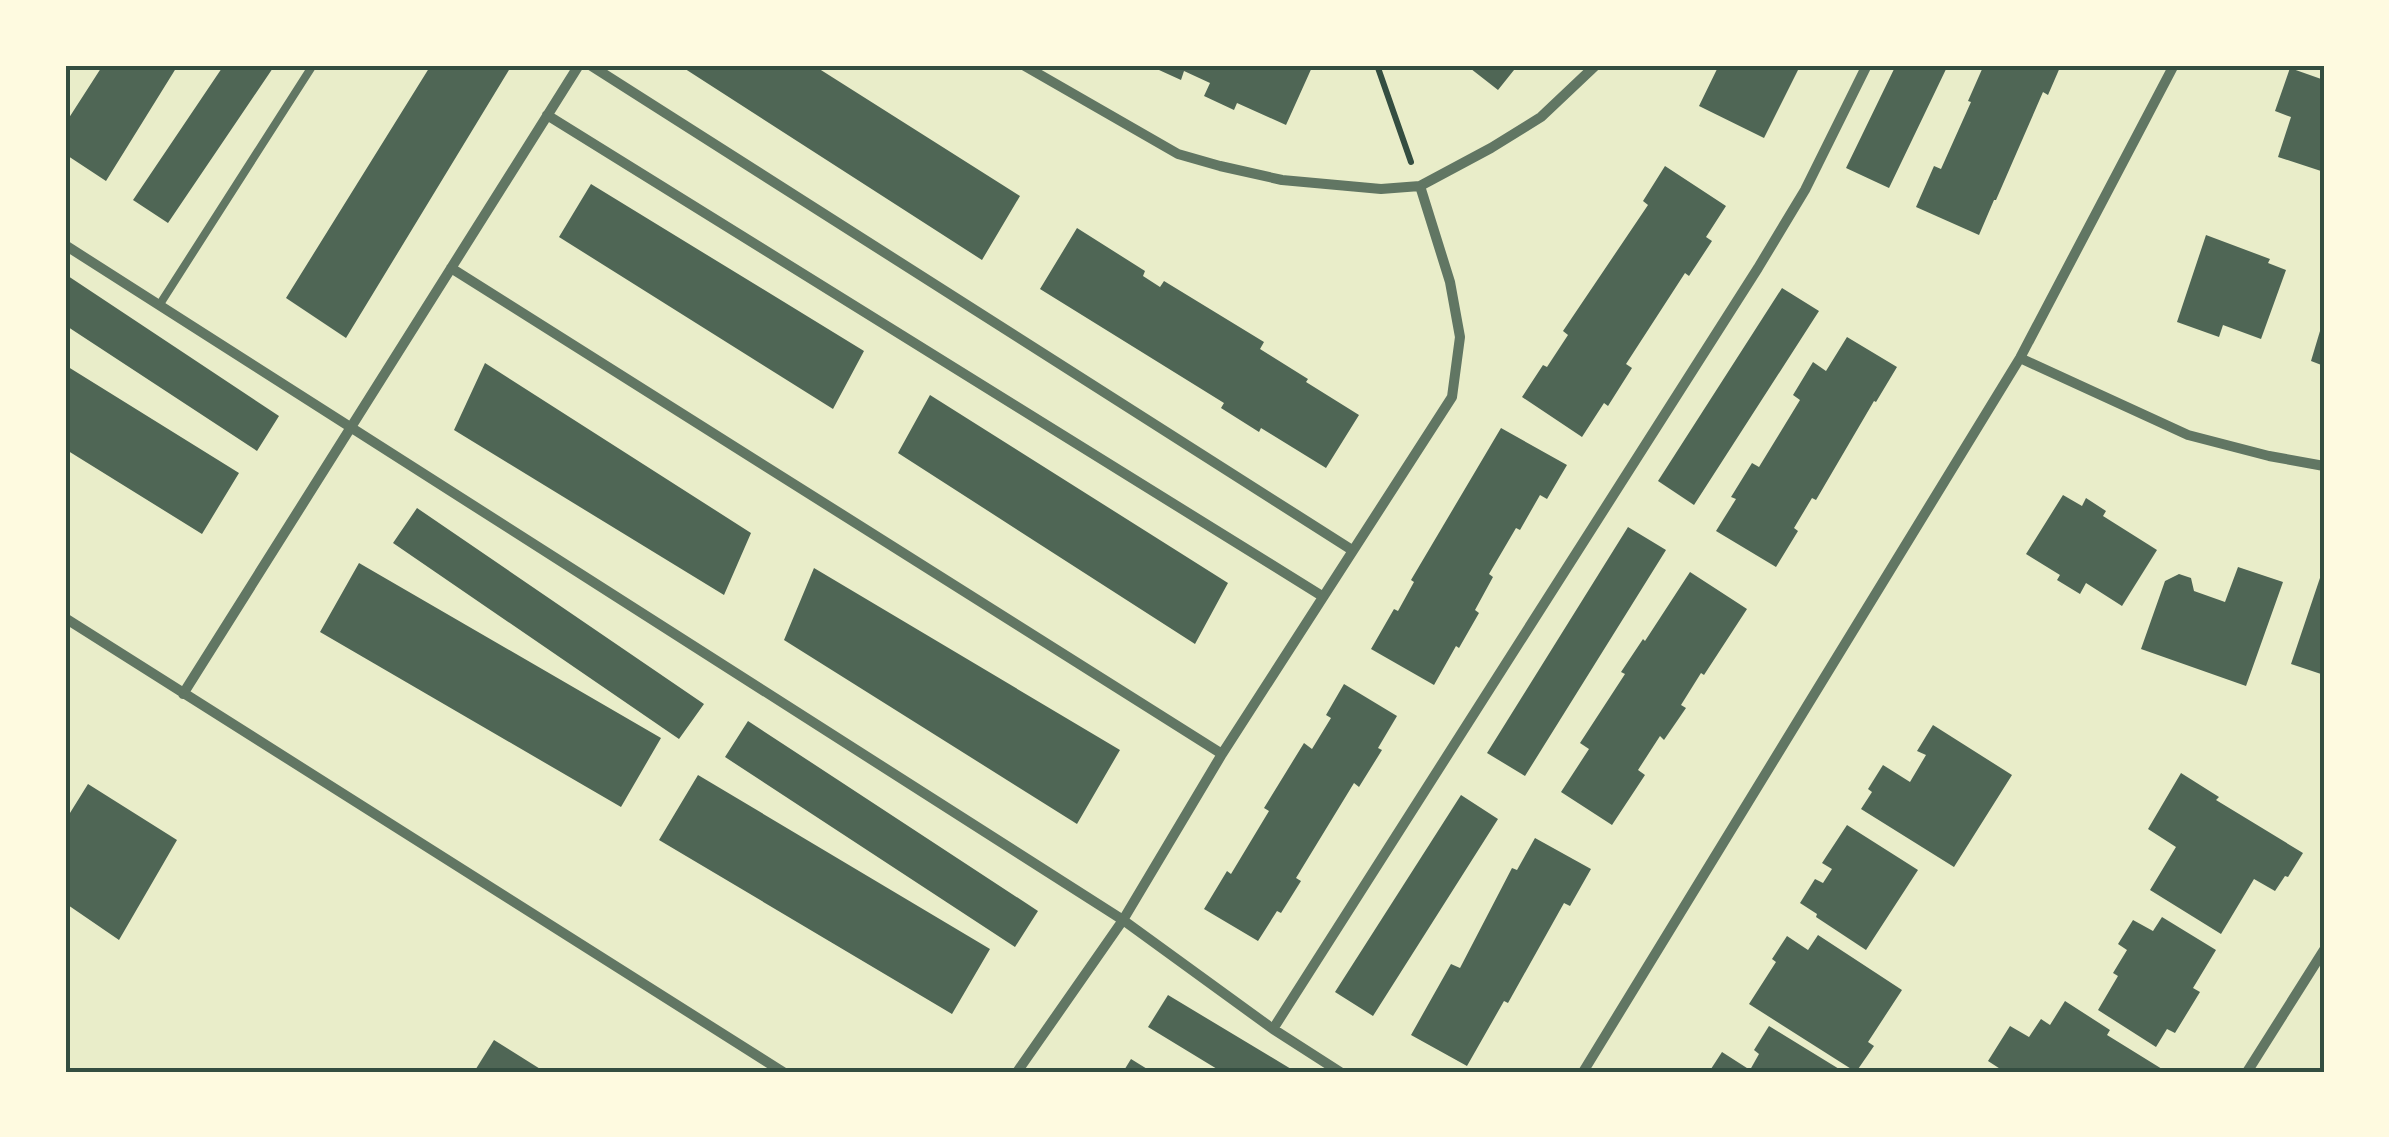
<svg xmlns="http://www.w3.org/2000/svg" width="2389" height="1137" viewBox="0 0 2389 1137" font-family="'DM Sans',sans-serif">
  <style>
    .building { fill: #4f6655 }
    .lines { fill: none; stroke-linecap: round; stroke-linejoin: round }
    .path { stroke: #344e41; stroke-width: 6 }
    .service { stroke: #617663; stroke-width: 8 }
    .minor { stroke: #617663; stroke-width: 10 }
    .neatline { fill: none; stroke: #344e41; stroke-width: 4 }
  </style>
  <rect width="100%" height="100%" fill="#e9edc9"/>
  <path class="building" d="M103,65H178L106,181L65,154V124Z
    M224,65H275L168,223L133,200Z
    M431,65H512L346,338L286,298Z
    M679,65H813L1020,196L982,260Z
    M1148,65H1313L1286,125L1237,103L1234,110L1204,96L1210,83L1184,71L1181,80Z
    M1466,65H1518L1498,90Z
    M1719,65H1805L1802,70L1799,68L1764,138L1699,106Z
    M1896,65H1948L1889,188L1846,168Z
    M1988,65H2061L2048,95L2043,92L1996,200H1994L1979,235L1916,207L1934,166L1941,169L1971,102L1968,101L1983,67L1987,69Z
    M2290,68L2324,80V172L2278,157L2291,117L2275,111Z
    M1665,166L1726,206L1706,237L1712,241L1689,276L1685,273L1626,364L1632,368L1608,406L1604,403L1582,437L1522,397L1543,365L1547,367L1568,335L1563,331L1648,205L1643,201Z
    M591,184L864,351L833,409L559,237Z
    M1077,228L1145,271L1143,276L1160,287L1164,281L1264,342L1260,349L1308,379L1306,382L1359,415L1326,468L1261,428L1259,432L1221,408L1224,403L1040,289Z
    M2206,235L2270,259L2268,263L2286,270L2261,339L2223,325L2219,337L2177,322Z
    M65,274L279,416L257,451L65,325Z
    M1782,288L1819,311L1694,505L1658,481Z
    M2323,321L2324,322V366L2311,361Z
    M1847,337L1897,367L1876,402L1874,401L1816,500L1812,498L1794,528L1798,531L1776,567L1716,531L1736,499L1731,497L1752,463L1759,467L1800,400L1793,395L1813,362L1826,371Z
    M485,363L751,533L724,595L454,430Z
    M65,365L239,473L202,534L65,449Z
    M930,395L1228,583L1195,644L898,453Z
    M1501,428L1567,465L1547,499L1540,495L1520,530L1516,528L1489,574L1493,577L1475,610L1479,613L1459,648L1456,646L1434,685L1371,649L1394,609L1398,611L1414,582L1411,580Z
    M2063,495L2082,506L2086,498L2106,511L2103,516L2157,550L2122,606L2086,583L2080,594L2057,580L2060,575L2026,554Z
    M417,508L704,704L679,739L393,543Z
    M1628,527L1666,550L1525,776L1487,753Z
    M359,563L661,738L621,807L320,632Z
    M2238,567L2283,582L2246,686L2141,649L2165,581L2179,574L2191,578L2194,591L2225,602Z
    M814,568L1120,750L1077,824L784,640Z
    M2323,569H2324V675L2291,664Z
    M1690,572L1747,609L1704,675L1701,673L1681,705L1686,708L1664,740L1660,736L1638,770L1645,775L1612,825L1561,792L1589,749L1580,743L1625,674L1621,672L1643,639L1645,641Z
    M1344,684L1397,716L1378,748L1382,750L1359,787L1354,783L1296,878L1301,881L1281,913L1277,911L1258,941L1204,909L1227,871L1231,874L1269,811L1264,808L1304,743L1312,749L1331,718L1326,715Z
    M748,721L1038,911L1015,947L725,757Z
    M1933,725L2012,775L1954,867L1861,809L1872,792L1868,789L1883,765L1910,782L1926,755L1917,751Z
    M2181,773L2219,797L2216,800L2303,853L2288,877L2285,876L2275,891L2254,879L2221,934L2150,890L2176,847L2148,829Z
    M698,775L990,949L952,1014L659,840Z
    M88,784L177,840L119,940L65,903V821Z
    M1461,795L1498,819L1373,1016L1335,992Z
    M1847,825L1918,870L1866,950L1816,917L1817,914L1800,903L1815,879L1823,883L1832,869L1822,863Z
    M1535,838L1591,869L1570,906L1564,903L1508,1003L1504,1001L1467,1066L1411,1035L1451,964L1460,968L1512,868L1517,870Z
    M2162,917L2216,950L2193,988L2200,992L2175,1033L2167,1029L2156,1047L2098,1010L2118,976L2113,973L2127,950L2118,944L2133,920L2153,931Z
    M1818,935L1902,990L1868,1042L1874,1046L1856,1072L1749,1004L1776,962L1772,959L1787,936L1808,950Z
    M1168,995L1296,1072H1222L1148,1027Z
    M2065,1001L2110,1030L2107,1035L2162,1069L2160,1072H2005L1988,1061L2010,1026L2029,1037L2041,1019L2050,1025Z
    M1769,1026L1844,1072H1709L1722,1052L1750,1070L1759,1054L1754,1050Z
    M494,1040L545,1072H474Z
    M1131,1059L1152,1072H1123Z"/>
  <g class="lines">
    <path class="path" d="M1377,65L1411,162"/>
    <path class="service" d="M160,304L313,65"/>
    <path class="minor" d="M590,65L1352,550
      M1023,65L1178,154L1220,166L1282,180L1381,189L1420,186L1491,148L1541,117L1596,65
      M547,115L1322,596
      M65,245L1123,920L1273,1029L1340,1072
      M451,268L1222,754
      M2020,358L2188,435L2269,456L2324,466
      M65,618L783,1072
      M183,694L579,65
      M1273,1029L1758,268L1805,190L1867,65
      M1017,1072L1123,920L1222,754L1452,397L1460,337L1450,282L1420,186
      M1583,1072L2020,358L2174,65
      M2247,1072L2324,950"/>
  </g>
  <rect width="2389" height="1137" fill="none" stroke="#fefae0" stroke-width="135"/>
  <rect x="68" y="68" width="2254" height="1002" class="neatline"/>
</svg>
